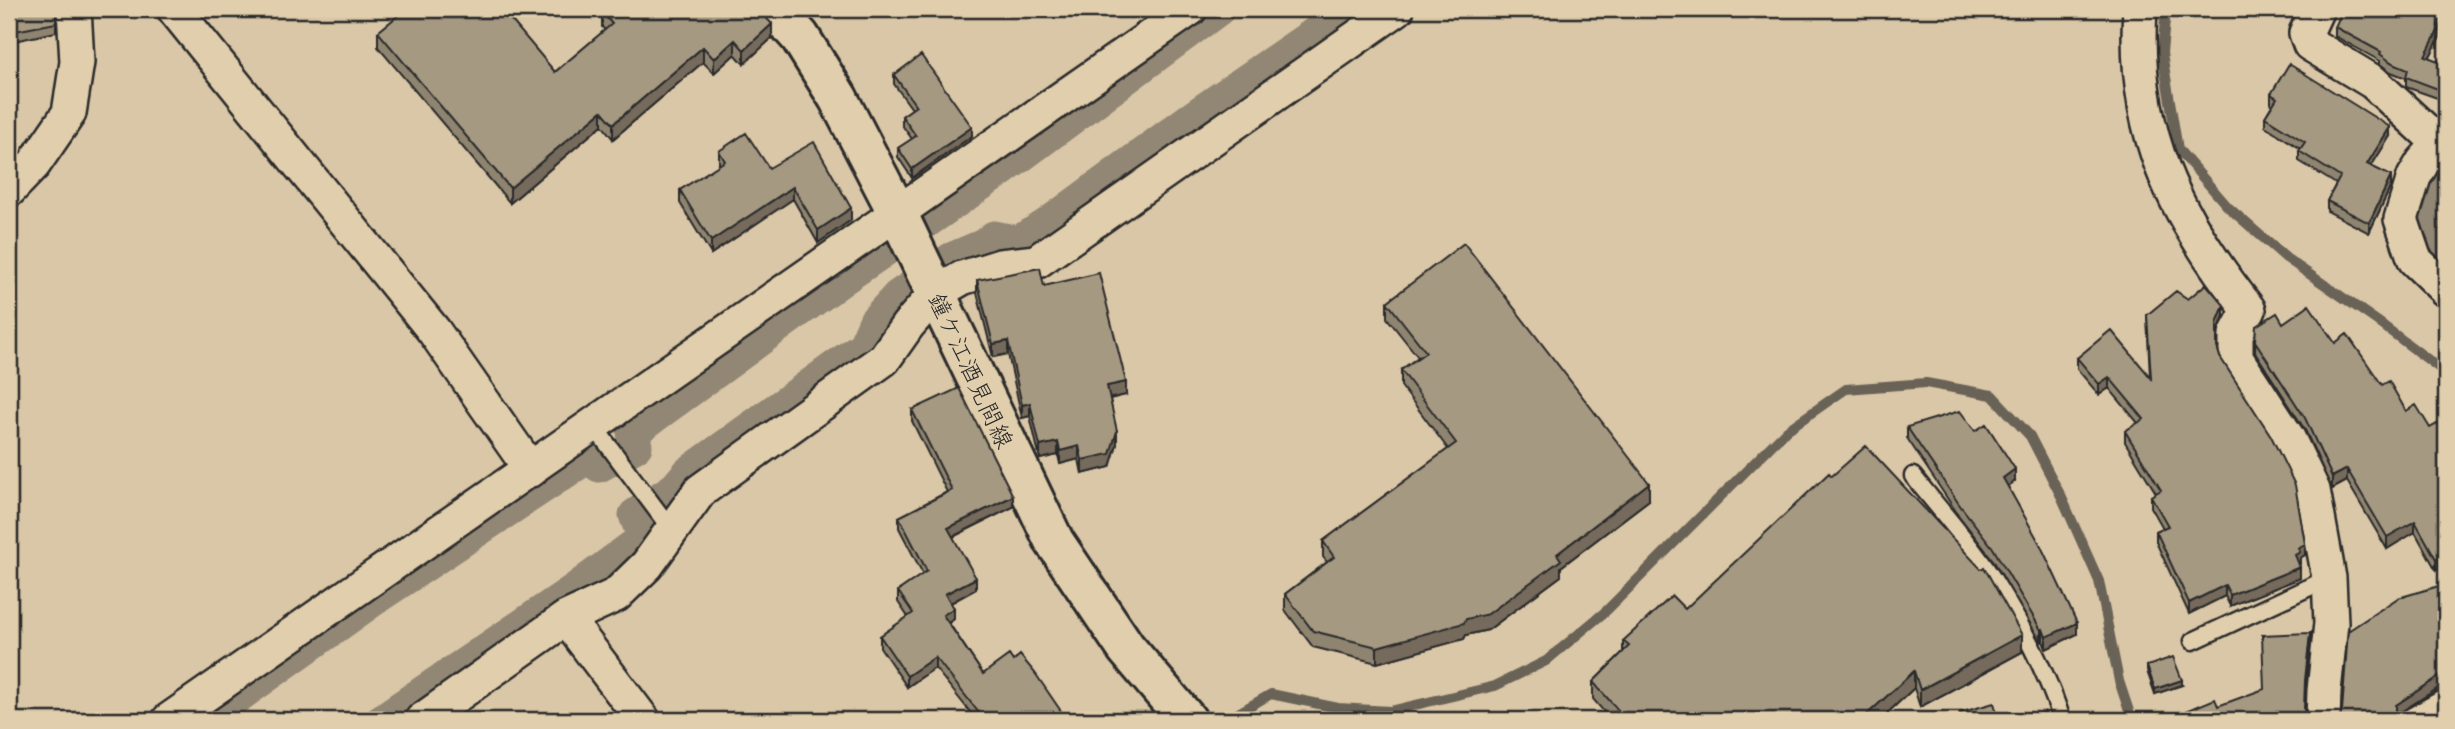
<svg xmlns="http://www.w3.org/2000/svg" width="2455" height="729" viewBox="0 0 2455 729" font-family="Mali,'Klee One',sans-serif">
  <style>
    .water { fill: #928774; stroke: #696257; stroke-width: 2 }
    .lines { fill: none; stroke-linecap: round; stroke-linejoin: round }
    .stream { stroke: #696257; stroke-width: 10 }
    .canal { stroke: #928774; stroke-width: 33 }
    .lane-casing { stroke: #2b2b2b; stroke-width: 21 }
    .street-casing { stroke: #2b2b2b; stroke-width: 38 }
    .secondary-casing { stroke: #2b2b2b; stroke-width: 44 }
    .lane { stroke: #e1ceac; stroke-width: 16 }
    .street { stroke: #e1ceac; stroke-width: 33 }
    .secondary { stroke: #e1ceac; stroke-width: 38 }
    .wall { fill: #8f8470; stroke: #2b2b2b; stroke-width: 2 }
    .shaded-wall { fill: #746b5b; stroke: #2b2b2b; stroke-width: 2 }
    .building { fill: #a69982; stroke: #2b2b2b; stroke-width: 2 }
    .labels { text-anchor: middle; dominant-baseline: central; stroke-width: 6; stroke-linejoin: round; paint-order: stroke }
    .street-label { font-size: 24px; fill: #2b2b2b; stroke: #e1ceac }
  </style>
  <rect width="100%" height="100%" fill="#dac7a7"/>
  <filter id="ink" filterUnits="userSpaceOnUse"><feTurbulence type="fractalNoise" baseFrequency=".0143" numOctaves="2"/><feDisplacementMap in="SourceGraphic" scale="14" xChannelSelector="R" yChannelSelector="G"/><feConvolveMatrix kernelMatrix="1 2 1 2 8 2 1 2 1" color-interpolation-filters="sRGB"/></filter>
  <g filter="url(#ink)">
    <path class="water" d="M2446,151V201L2438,212L2439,228L2446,233V276L2428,260L2414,214L2419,189Z"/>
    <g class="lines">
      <path class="stream" d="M2166,9L2162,53L2178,149L2228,207L2286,258L2377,321L2446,373
        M1226,720L1271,694L1338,708L1390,711L1495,686L1546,661L1606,611L1787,430L1846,389L1926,383L1992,395L2030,436L2062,498L2099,581L2119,681L2132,720"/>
      <path class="canal" d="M205,720L376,598L588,457L599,466L636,446L633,432L843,279L1002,170L1219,9
        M382,720L574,590L644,538L635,515L675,488L688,473L864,346L875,321L898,296L951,259L984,245L994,237L1018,242L1046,225L1190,119L1350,9"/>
      <g class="lane-casing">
        <path id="lane" d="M593,425L673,532
          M1913,476C1940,510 1970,543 1993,579C2020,622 2047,672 2062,720
          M2193,641L2329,578
          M2405,720L2446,697"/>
      </g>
      <g class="street-casing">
        <path id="street" d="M174,9L434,331L531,470
          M2140,9C2132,132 2174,215 2249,310L2236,334V358L2288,438L2313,490L2329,578L2331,623L2324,691L2323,720
          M2317,9L2306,33L2310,44L2373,82L2439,143
          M2446,136L2423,162L2414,177L2401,219L2415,260L2446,290
          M9,190L34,164L69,113L77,62L74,9
          M566,618L643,720
          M169,720C510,484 848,244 1190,9
          M422,720L566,618L616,595L647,565L700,491L884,359L908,325L936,293L962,278L1000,266L1036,262L1397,9"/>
      </g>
      <g class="secondary-casing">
        <path id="secondary" d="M775,9L800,37L838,98L896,210L1054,541L1126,648L1187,720"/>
      </g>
      <use href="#lane" class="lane"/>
      <use href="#street" class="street"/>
      <use href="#secondary" class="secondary"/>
    </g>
    <path class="wall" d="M9,9H56V32L10,42Z
      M2446,9V15L2440,31V37L2429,58L2446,64V101L2406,87V78L2391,72L2380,64V61L2335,36V27Z
      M602,12L772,38L744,64L735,54L714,73L703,62L613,139L602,125L510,203L378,47V32L555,72L605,30L602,27Z
      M894,75L972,136L912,178L898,157V148L912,139L902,125V116L912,109L894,84Z
      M2271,94L2390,136L2371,166L2391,186L2369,233L2327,211V201L2336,184L2299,161V151L2301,149L2265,126V117L2272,105L2271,103Z
      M719,151L769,168L851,220L818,243L793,199L711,254L680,203V190L719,165Z
      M977,280L1044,286L1126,395L1110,399L1117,444L1110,467L1082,474L1079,459L1060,464L1058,455L1040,459L1030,416L1022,418L1008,354L993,357L977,293Z
      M2188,299L2224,316L2217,334V347L2220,357L2305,555L2300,558L2299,564L2300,578L2230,606L2225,596L2189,614L2156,542V531L2163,528L2151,507V496L2156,493L2125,442V431L2138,423L2109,388L2099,395L2077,369V358L2150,377L2147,315Z
      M1387,302L1649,500L1561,567V576L1488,630L1466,635L1464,639L1377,663L1313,647L1285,610V594L1327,562L1323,557V541L1448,449L1401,386V370L1418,357L1387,318Z
      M2283,323L2335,343L2382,385L2406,411L2430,428L2446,419V565L2436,570L2415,532L2387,549L2347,481L2332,489L2305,430L2255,352L2256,326Z
      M912,410L1013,507L953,537L976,589L951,603L954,619L949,623L983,674L1013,661L1067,720H972L974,717L935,668L907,687L880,647V636L908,617L898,602V591L923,574L899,528V517L947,492L912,421Z
      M1907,427L1975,431L2015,481L2008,486L2077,634L2046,649L2043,641L2041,642L1993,560L1959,516L1907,438Z
      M1685,609L2022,652L1920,707L1914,688L1880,720H1611L1593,699V682L1623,652V641Z
      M2147,666L2182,685L2155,694L2147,671Z"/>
    <path class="shaded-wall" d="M2445,9H2446V15L2440,31V37L2425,66V56Z
      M772,24V38L744,64V50Z
      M735,40V54L714,73V59Z
      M703,47V62L613,139V124Z
      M602,111V125L510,203V188Z
      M972,127V136L912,178V169Z
      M2390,127V136L2367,173V164Z
      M2391,176V186L2369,233V223Z
      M793,187V199L711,254V241Z
      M851,208V220L818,243V230Z
      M2224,305V316L2217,334V323Z
      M1008,341V354L993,357V344Z
      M2109,377V388L2099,395V384Z
      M1126,382V395L1107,399V386Z
      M1030,403V416L1022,418V405Z
      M1117,431V444L1110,467L1082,474V460Z
      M1058,442V455L1040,459V446Z
      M1079,446V459L1060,464V451Z
      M2015,469V481L2003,490V478Z
      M2347,469V481L2332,489V477Z
      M1649,483V500L1561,567V576L1488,630L1466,635L1464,639L1377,663V647L1466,619L1557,554Z
      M1013,496V507L948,539V528Z
      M2415,521V532L2387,549V537Z
      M2305,544V555L2300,558V564L2295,566V555L2298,548Z
      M2446,553V565L2436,570V559Z
      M2300,567V578L2230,606V595Z
      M976,578V589L945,606V594Z
      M2225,585V596L2189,614V603Z
      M954,608V619L943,626V615Z
      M2077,623V634L2046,649V637Z
      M2043,629V641L2041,642V630Z
      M2310,633V643L2305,690V680Z
      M2022,635V652L1920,707V690Z
      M935,657V668L907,687V676Z
      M1914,671V688L1880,720H1861Z
      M2446,672V683L2396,715V705Z
      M2182,680V685L2155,694V689Z"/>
    <path class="building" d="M9,9H56V23L10,32Z
      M406,9H502L555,72L612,24L602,12L607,9H758L772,24L744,50L735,40L714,59L703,47L613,124L602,111L510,188L378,32Z
      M2343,9H2445L2438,26L2440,27L2425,56L2446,64V92L2406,77L2408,69L2391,62L2380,54L2381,52L2335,27Z
      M921,55L972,127L912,169L898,148L916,136L902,116L916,106L894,75Z
      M2289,64L2390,127L2367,164L2391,176L2369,223L2327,201L2340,177L2299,151L2305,142L2265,117L2277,98L2271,94Z
      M746,133L769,168L814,142L851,208L818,230L793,187L711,241L680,190L725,161L719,151Z
      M1464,243L1649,483L1557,554L1561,560L1488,614L1466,619L1464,623L1377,647L1313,631L1285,594L1334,557L1323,541L1456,443L1401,370L1426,352L1387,302Z
      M1040,268L1044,286L1099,273L1126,382L1107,386L1117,431L1110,454L1082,460L1079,446L1060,451L1058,442L1040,446L1030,403L1022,405L1008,341L993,344L977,280Z
      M2206,284L2224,305L2217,323V347L2220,357L2271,436L2295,485L2305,544L2298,548L2300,552L2295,555L2300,567L2230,595L2225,585L2189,603L2156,531L2168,526L2151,496L2161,490L2125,431L2144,419L2109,377L2099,384L2077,358L2111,330L2151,378L2147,315L2176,291L2188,299Z
      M2309,305L2335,343L2347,334L2382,385L2389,381L2406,411L2416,405L2430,428L2446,419V553L2436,559L2415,521L2387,537L2347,469L2332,477L2305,418L2255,341L2256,326L2277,313L2283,323Z
      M959,388L1013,496L948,528L976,578L945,594L954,608L943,615L983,674L1009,655L1013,661L1020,655L1035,673L1067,720H974L972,718L979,713L935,657L907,676L880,636L913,613L898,591L927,571L899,517L952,490L912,410Z
      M1960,411L1975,431L1986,424L2015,469L2003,478L2040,544L2077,623L2046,637L2043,629L2041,630L1993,548L1959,504L1907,427Z
      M1866,446L1981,569L1984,567L2022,635L1920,690L1914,671L1861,720H1627L1593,682L1629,646L1623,641L1672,596L1685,609L1829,473L1832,476Z
      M2446,584V672L2396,705V714L2400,720H2339L2342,711L2348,631L2398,598Z
      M2310,633L2305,680L2304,709L2306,718L2308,720H2176L2174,716L2215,699L2218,706L2264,689L2262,635Z
      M2173,657L2182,680L2155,689L2147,666Z
      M1994,703L1999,720H1962L1959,713Z
      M2044,712L2047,720H2017Z"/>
  </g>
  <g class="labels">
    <g class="street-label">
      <text transform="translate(972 370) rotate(65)">鐘ケ江酒見間線</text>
    </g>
  </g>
  <rect width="2455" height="729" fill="none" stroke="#e1ceac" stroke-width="35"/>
  <rect x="18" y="18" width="2420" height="694" fill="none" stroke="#2b2b2b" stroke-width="2.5" filter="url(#ink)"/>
</svg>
